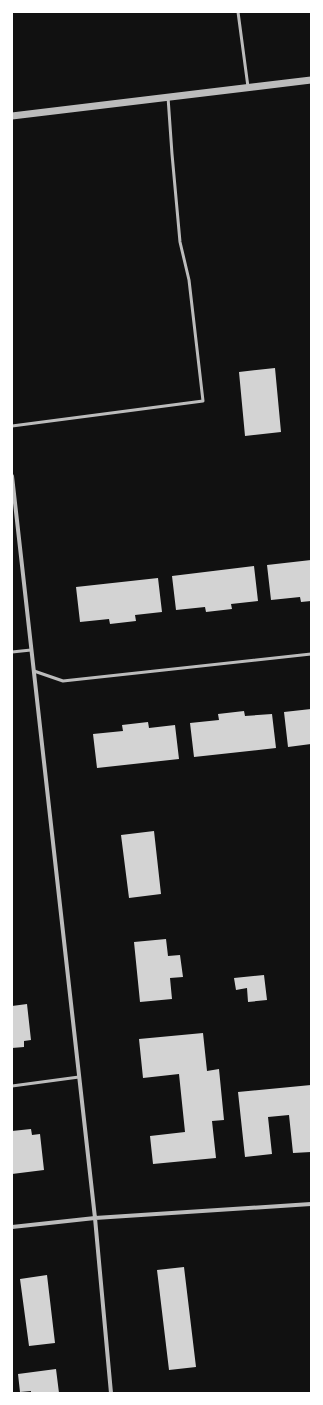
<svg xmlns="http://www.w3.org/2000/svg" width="323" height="1405" viewBox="0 0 323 1405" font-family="'PT Sans',sans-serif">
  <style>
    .building { fill: #d3d3d3 }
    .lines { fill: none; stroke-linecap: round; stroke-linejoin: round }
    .service { stroke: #bcbcbc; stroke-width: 3 }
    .minor { stroke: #bcbcbc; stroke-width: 4 }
    .tertiary { stroke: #bcbcbc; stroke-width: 7 }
  </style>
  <rect width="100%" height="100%" fill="#111"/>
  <path class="building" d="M275,368L281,432L245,436L239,372Z
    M311,560V601L301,602L300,597L271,600L267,565Z
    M254,566L258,601L231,604L232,609L206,612L205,607L176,610L172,576Z
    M158,578L162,612L135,615L136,621L110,624L109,619L80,622L76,587Z
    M311,709V744L288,747L284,712Z
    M244,711L245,716L272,714L276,748L194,757L190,723L219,720L218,714Z
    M148,722L149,728L175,725L179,759L97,768L93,734L123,731L122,725Z
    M154,831L161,894L129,898L121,835Z
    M166,939L168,956L180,955L183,977L170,978L172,999L140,1002L134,942Z
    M264,975L267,1000L248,1002L247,988L236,990L234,978Z
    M27,1004L31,1040L24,1041V1047L12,1048V1006Z
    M203,1033L207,1071L219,1069L224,1120L212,1121L216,1158L153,1164L150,1136L185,1132L179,1074L143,1078L139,1039Z
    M311,1085V1152L293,1153L289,1115L268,1117L272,1154L245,1157L238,1092Z
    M31,1129L32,1135L40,1134L44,1170L12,1174V1131Z
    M184,1267L196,1367L169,1370L157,1270Z
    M47,1275L55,1343L29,1346L20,1279Z
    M56,1369L59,1393H31V1391L20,1392L18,1374Z"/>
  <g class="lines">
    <path class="service" d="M238,12L248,87
      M12,426L203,401L189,280L180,242L172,154L168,97
      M12,652L31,650
      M34,671L63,681L311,654
      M12,1086L79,1077"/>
    <path class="minor" d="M12,476L95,1218L111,1393
      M12,1227L95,1218L311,1204"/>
    <path class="tertiary" d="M12,116L311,80"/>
  </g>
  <rect width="323" height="1405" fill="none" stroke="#ffffff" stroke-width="26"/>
</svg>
